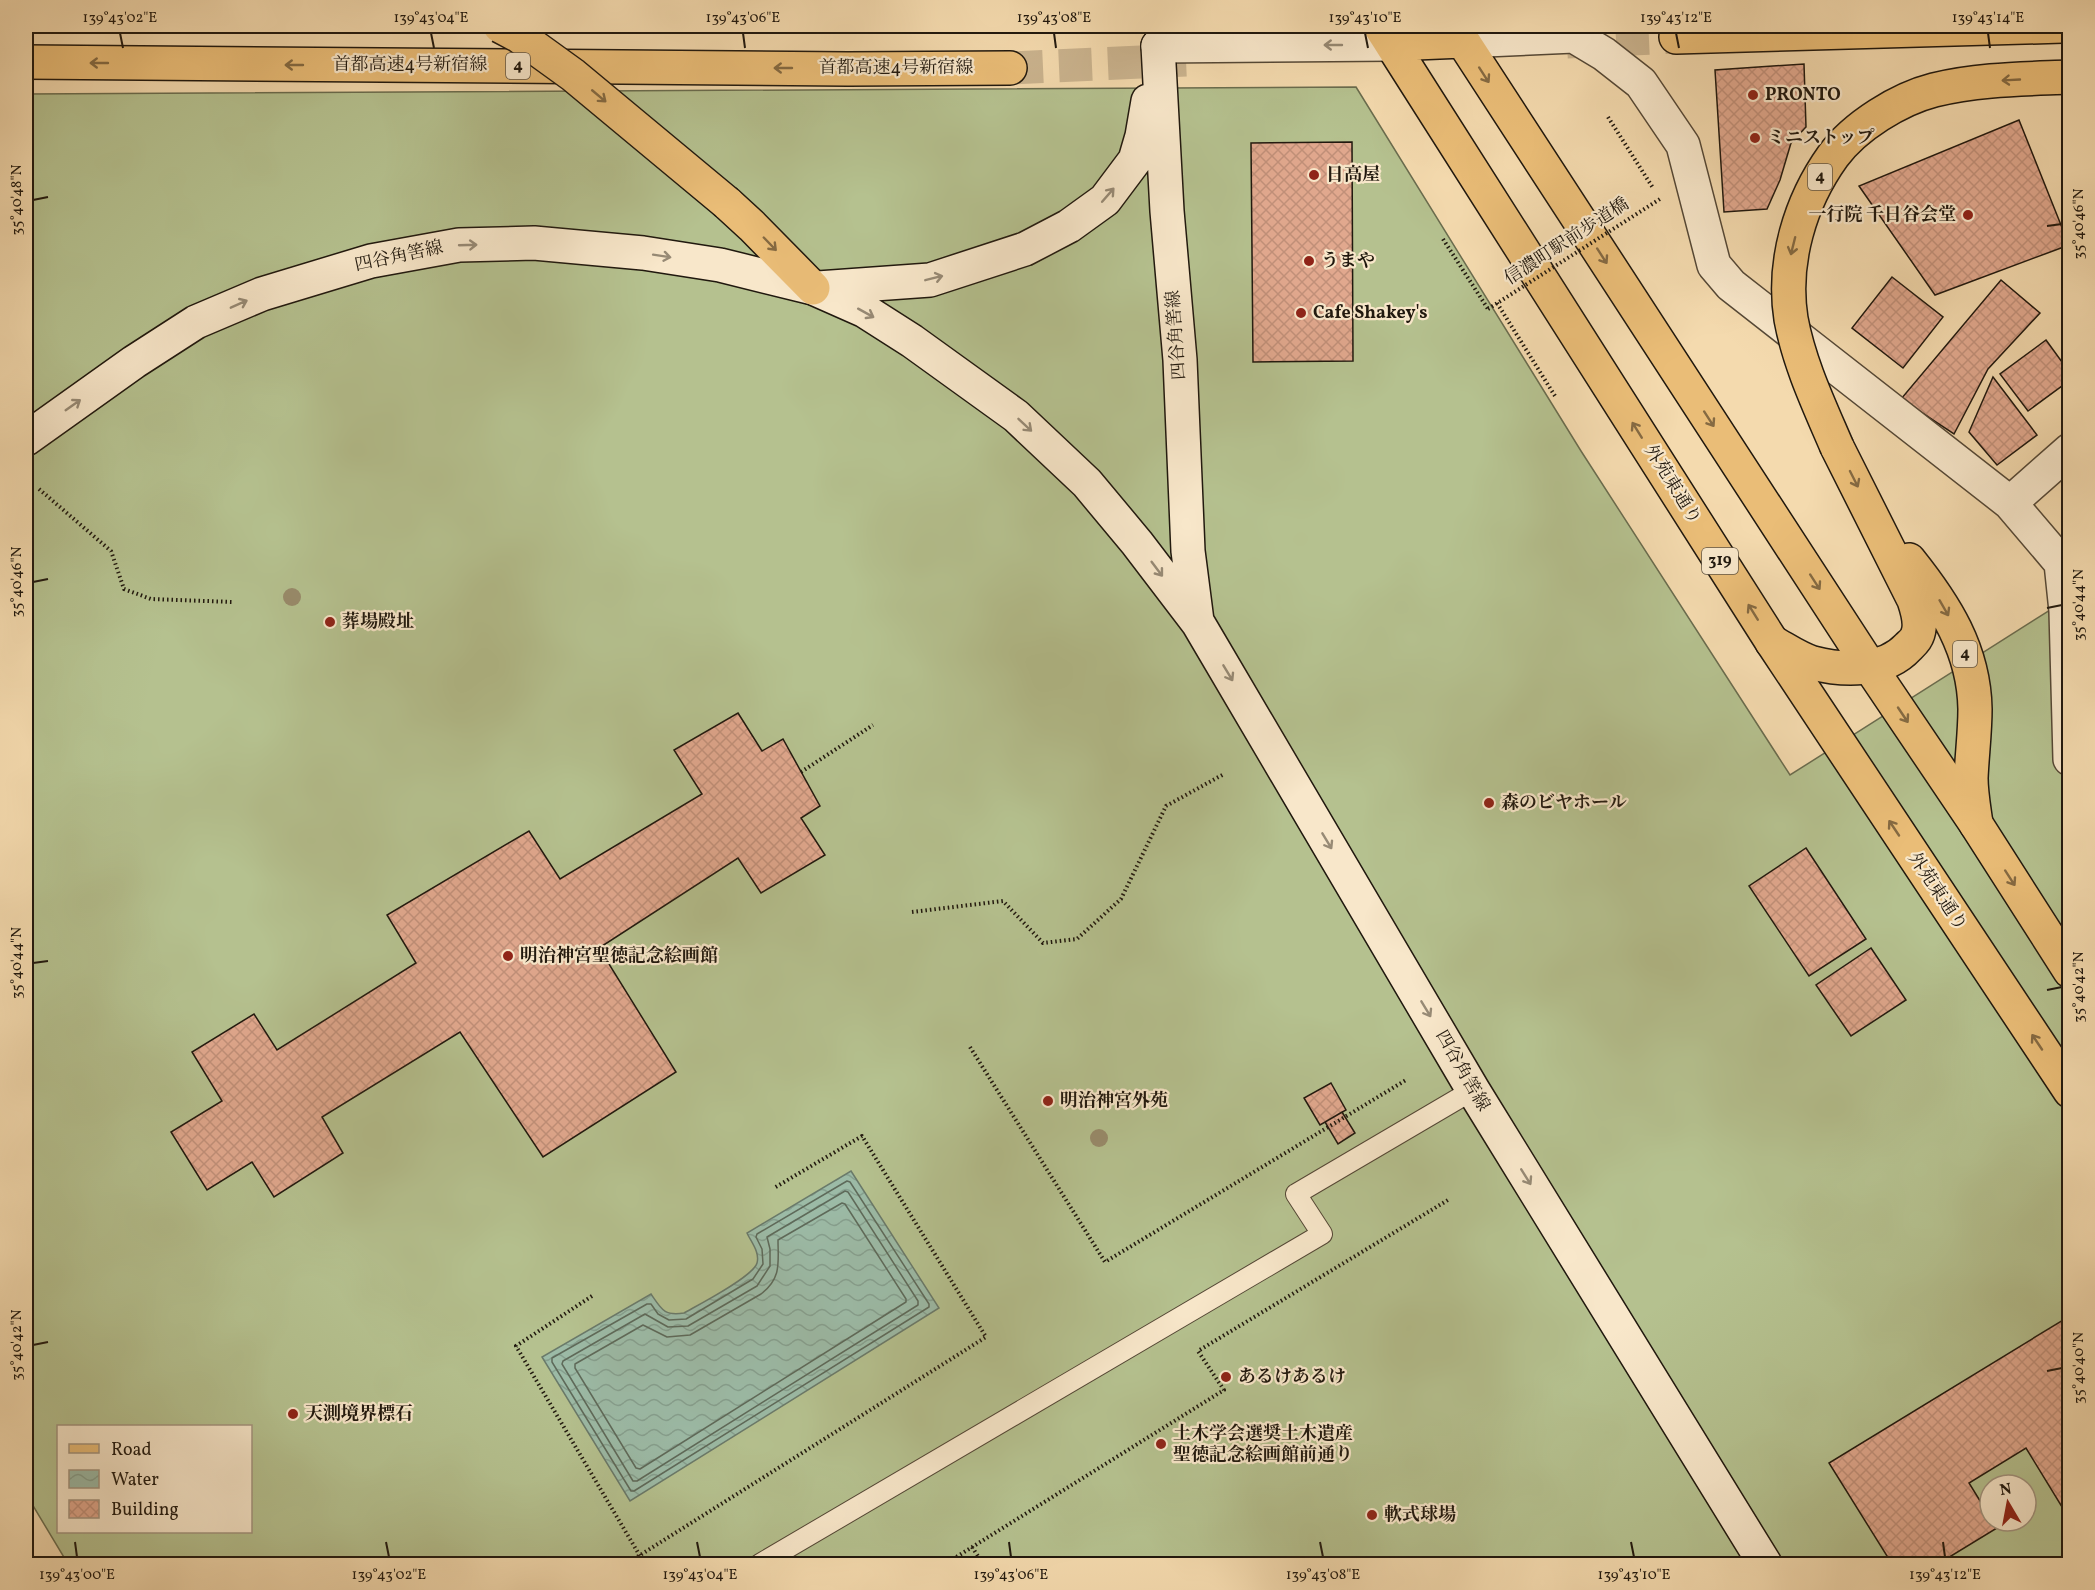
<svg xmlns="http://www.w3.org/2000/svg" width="2095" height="1590" viewBox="0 0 2095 1590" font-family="Vollkorn,'Noto Serif JP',serif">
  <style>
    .pitch { fill: #b5c18f; stroke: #6a6c4e; stroke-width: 1.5; fill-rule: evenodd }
    .water { fill: url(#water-waves); stroke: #6a7a6a; stroke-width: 1.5 }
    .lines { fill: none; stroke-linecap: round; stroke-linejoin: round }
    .shore { stroke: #5e6a5a; stroke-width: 1.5 }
    .building { fill: url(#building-cross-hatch); stroke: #20180e; stroke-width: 1.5 }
    .motorway-tunnel { stroke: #cab38e; stroke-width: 33; stroke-dasharray: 33 16; stroke-linecap: butt }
    .service-casing { stroke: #554836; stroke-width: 22 }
    .minor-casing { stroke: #554836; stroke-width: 36 }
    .secondary-casing { stroke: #20180e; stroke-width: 36 }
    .primary-casing { stroke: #20180e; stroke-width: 36 }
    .motorway-casing { stroke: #20180e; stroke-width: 36 }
    .path { stroke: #20180e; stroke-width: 4; stroke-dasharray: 1.5 3; stroke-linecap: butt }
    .service { stroke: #f8e7ca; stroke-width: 20 }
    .minor { stroke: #f8e7ca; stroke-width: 33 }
    .secondary { stroke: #f8e7ca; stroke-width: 33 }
    .primary { stroke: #eabd77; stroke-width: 33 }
    .motorway { stroke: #eabd77; stroke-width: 33 }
    .motorway-bridge-casing { stroke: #20180e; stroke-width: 36; stroke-linecap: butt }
    .path-bridge { stroke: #20180e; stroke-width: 4; stroke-dasharray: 1.5 3; stroke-linecap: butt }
    .motorway-bridge { stroke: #eabd77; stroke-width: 33 }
    .tree { fill: #988b6b }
    .oneway { stroke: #978a75 }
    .oneway2 { stroke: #856a42 }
    .ticks { fill: none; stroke: #20180e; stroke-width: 2 }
    .poi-dot { fill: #8f2418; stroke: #f8e7ca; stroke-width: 2 }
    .labels { text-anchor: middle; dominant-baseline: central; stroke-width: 4.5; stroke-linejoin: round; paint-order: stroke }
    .shield { fill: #f8e7ca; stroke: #615646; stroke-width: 1.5 }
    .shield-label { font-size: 16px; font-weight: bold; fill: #20180e }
    .street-label { font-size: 18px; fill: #20180e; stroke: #f8e7ca }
    .poi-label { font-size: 18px; font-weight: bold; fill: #20180e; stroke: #f8e7ca; text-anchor: start }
    .neatline { fill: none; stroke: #20180e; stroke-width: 2 }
    .ticks-label { font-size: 15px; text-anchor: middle; fill: #20180e }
  </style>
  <defs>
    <pattern id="water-waves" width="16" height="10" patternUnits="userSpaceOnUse" patternTransform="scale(1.5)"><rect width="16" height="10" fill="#9cbba7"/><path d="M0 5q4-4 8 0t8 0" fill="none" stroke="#86a08f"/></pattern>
    <pattern id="building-cross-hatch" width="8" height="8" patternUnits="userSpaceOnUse" patternTransform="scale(1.5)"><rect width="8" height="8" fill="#e1a88e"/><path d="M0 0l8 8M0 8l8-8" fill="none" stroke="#c19079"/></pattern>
  </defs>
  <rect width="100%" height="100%" fill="#f4daae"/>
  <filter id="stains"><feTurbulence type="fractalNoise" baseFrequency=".00333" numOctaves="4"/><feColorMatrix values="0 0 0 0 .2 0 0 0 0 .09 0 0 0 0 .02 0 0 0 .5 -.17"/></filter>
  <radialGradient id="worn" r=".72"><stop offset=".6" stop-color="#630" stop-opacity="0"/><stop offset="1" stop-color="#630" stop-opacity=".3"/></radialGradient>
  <path class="pitch" d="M1356,87L1581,451L1790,775L2069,598V1564H68L26,1494V94ZM58,1426H250V1532H58ZM1990,1485H2026V1521H1990Z"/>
  <path class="water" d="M851,1171L939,1308L630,1501L542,1357L651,1294C662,1310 664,1316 684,1313C698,1305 753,1277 757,1263C760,1252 751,1242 747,1233Z"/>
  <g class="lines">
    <path class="shore" d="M847,1181L850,1182L929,1304V1307L634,1491H631L552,1362V1358L647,1304H651L658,1314L669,1320L686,1319L753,1279L763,1264L762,1249L756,1237L757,1234Z
      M845,1191L848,1192L918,1301V1305L637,1481H633L562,1364L563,1361L645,1314L668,1327L688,1326L757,1286L770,1266V1249L767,1237Z
      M842,1203L845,1204L906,1299V1302L640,1469L636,1468L575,1368V1364L643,1325L667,1337L690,1335L761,1294C782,1278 778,1262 778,1240Z"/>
  </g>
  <path class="building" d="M1804,64L1806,127L1791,143L1780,180L1767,209L1724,212L1715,70Z
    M2019,120L2069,245L1935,295L1859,186Z
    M1352,142L1353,361L1253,362L1251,143Z
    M1892,277L1943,317L1903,368L1852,328Z
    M2001,280L2040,313L1988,369L1954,434L1901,399Z
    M2046,340L2070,373V380L2028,411L2000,374Z
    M1993,377L2037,435L1997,465L1969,432Z
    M738,713L762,751L783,739L820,806L801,818L825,855L761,893L738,858L599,948L676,1072L543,1157L460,1032L322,1117L343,1153L274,1197L252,1162L207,1190L171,1132L222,1101L192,1052L254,1014L277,1050L416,963L387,915L529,831L560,879L702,794L674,750Z
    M1806,848L1866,939L1809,976L1749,886Z
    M1871,948L1906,1000L1851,1036L1816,985Z
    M1331,1083L1346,1110L1320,1125L1304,1098Z
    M1342,1112L1355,1133L1338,1144L1325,1122Z
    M2068,1317L2070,1520L2026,1448L1969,1483L1990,1517V1521H1993L1997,1528L1938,1564H1892L1829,1463Z"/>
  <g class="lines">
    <path class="motorway-tunnel" d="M1567,42L1676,37
      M1010,68L1186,60"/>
    <g class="service-casing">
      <path id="service" d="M760,1564L1322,1234L1296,1194L1473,1090"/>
    </g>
    <g class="minor-casing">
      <path id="minor" d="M1463,41L1574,36L1604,54L1641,83L1683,145L1714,265L1731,285L2010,503L2061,563L2066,611L2070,759
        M1158,46L1392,44
        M2010,503L2070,450"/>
    </g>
    <g class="secondary-casing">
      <path id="secondary" d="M1158,46L1167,211L1180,360L1188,551L1197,621
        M818,288L930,280L1025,249L1069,226L1105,200L1135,160L1142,136L1148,101
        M26,439L134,362L196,322L262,294L371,261L459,245L534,243L643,253L720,265L813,288L865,311L912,341L1016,416L1087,483L1137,543L1198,623L1473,1090L1765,1564"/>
    </g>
    <g class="primary-casing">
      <path id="primary" d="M1380,26L1772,642L2070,1091
        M1453,26L1870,667L1976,824L2070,971
        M1392,44L1463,41"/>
    </g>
    <g class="motorway-casing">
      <path id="motorway" d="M1676,37L2063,26
        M26,62L848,69L1010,68
        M727,203L752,226L813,288
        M1909,560C1945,605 1974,650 1975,709C1975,732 1972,755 1971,778C1971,793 1974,809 1976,824
        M1772,642C1785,649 1799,659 1813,663C1844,671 1885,672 1908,647C1911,644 1916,640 1917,636C1922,625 1918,612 1914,600L1837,447"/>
    </g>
    <path class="path" d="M1608,117L1653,188
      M1443,239L1488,309
      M1497,303L1555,396
      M39,489L111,551L124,589L151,599L233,602
      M801,772L873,725
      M912,912L1003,901L1043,943L1077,939L1121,899L1166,806L1224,774
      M970,1047L1105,1262L1406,1080
      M592,1296L516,1346L640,1556
      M972,1547L983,1564
      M626,1564L986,1337L862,1136L774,1188
      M945,1564L1224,1390L1198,1351L1448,1200"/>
    <use href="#service" class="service"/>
    <use href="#minor" class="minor"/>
    <use href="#secondary" class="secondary"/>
    <use href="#primary" class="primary"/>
    <use href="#motorway" class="motorway"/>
    <g class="motorway-bridge-casing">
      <path id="motorway-bridge" d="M500,26L519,36L573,75L727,203
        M1837,447C1819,405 1799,363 1791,319C1782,262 1800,202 1833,156C1855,126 1899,99 1934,90C1978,79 2024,79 2070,77"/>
    </g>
    <path class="path-bridge" d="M1488,309L1660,199"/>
    <use href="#motorway-bridge" class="motorway-bridge"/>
  </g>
  <g class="tree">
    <circle cx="292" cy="597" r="9"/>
    <circle cx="1099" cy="1138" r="9"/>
  </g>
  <defs><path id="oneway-shaft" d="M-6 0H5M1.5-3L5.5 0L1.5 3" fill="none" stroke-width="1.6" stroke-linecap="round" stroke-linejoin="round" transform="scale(1.5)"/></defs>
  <g class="oneway">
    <use href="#oneway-shaft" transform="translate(1333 45) rotate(180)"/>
    <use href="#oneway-shaft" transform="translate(1108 195) rotate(-49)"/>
    <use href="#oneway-shaft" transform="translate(468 245) rotate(-2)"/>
    <use href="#oneway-shaft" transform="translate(662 256) rotate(9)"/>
    <use href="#oneway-shaft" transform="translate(934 278) rotate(-14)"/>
    <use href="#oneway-shaft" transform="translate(239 304) rotate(-24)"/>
    <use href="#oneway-shaft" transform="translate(866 313) rotate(29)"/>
    <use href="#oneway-shaft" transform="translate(73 405) rotate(-35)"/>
    <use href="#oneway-shaft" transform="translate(1025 425) rotate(43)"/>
    <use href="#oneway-shaft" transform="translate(1157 569) rotate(53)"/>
    <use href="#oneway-shaft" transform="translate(1228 673) rotate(59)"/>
    <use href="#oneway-shaft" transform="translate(1327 841) rotate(59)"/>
    <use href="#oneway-shaft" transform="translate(1426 1009) rotate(59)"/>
    <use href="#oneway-shaft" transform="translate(1526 1177) rotate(58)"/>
  </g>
  <g class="oneway2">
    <use href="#oneway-shaft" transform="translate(99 63) rotate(-180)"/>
    <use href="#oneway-shaft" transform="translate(294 65) rotate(-180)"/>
    <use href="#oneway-shaft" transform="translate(783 68) rotate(-180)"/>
    <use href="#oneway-shaft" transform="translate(1484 75) rotate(57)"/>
    <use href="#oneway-shaft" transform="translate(2011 80) rotate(177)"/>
    <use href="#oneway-shaft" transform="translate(599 96) rotate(40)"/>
    <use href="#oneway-shaft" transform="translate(770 244) rotate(46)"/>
    <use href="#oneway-shaft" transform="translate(1793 246) rotate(104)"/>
    <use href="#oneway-shaft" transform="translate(1602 256) rotate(57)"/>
    <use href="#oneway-shaft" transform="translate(1709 419) rotate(57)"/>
    <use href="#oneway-shaft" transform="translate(1637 430) rotate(-122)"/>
    <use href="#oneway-shaft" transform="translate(1854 479) rotate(63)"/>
    <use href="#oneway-shaft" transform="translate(1815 582) rotate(57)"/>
    <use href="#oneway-shaft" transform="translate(1944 608) rotate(60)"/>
    <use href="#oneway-shaft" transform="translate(1753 612) rotate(-122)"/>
    <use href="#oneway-shaft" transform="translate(1903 715) rotate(56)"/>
    <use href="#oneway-shaft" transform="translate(1894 828) rotate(-124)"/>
    <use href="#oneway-shaft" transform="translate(2010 878) rotate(57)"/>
    <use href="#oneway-shaft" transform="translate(2037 1042) rotate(-124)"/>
  </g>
  <path class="ticks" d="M120,33L123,48M431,33L434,48M743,33L745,48M1054,33L1056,48M1365,33L1368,48M1676,33L1679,48M1988,33L1990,48M33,200L48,197M2047,226L2062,224M33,582L48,579M2047,608L2062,605M33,963L48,961M2047,990L2062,987M33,1345L48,1342M2047,1371L2062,1368M75,1542L77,1557M386,1542L389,1557M697,1542L700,1557M1009,1542L1011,1557M1320,1542L1323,1557M1631,1542L1634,1557M1943,1542L1945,1557"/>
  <g class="poi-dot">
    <circle cx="1753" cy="95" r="6"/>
    <circle cx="1755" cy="138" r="6"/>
    <circle cx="1314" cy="175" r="6"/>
    <circle cx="1968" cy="215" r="6"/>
    <circle cx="1309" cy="261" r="6"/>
    <circle cx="1301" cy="313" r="6"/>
    <circle cx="330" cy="622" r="6"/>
    <circle cx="1489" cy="803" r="6"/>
    <circle cx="508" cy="956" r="6"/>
    <circle cx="1048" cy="1101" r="6"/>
    <circle cx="1226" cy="1377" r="6"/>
    <circle cx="293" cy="1414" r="6"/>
    <circle cx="1161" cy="1444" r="6"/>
    <circle cx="1372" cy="1515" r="6"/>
  </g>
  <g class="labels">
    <g class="shield">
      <rect x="506" y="53" width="24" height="26" rx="4.5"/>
      <rect x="1808" y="164" width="24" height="26" rx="4.5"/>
      <rect x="1702" y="548" width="36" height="26" rx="4.5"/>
      <rect x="1953" y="641" width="24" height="26" rx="4.5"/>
    </g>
    <g class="shield-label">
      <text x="518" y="66">4</text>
      <text x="1820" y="177">4</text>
      <text x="1720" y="561">319</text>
      <text x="1965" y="654">4</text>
    </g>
    <g class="street-label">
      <text x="410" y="65">首都高速4号新宿線</text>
      <text x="896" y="68">首都高速4号新宿線</text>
      <text transform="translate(1567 242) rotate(-33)">信濃町駅前歩道橋</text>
      <text transform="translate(399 257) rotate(-12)">四谷角筈線</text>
      <text transform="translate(1177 335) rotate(-94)">四谷角筈線</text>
      <text transform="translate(1672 485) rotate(58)">外苑東通り</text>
      <text transform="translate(1937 892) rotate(56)">外苑東通り</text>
      <text transform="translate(1462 1071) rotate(60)">四谷角筈線</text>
    </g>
    <g class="poi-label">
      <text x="1765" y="95">PRONTO</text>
      <text x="1767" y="138">ミニストップ</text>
      <text x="1326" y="175">日高屋</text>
      <text x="1956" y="215" text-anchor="end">一行院 千日谷会堂</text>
      <text x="1321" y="261">うまや</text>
      <text x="1313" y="313">Cafe Shakey's</text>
      <text x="342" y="622">葬場殿址</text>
      <text x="1501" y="803">森のビヤホール</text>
      <text x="520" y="956">明治神宮聖徳記念絵画館</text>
      <text x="1060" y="1101">明治神宮外苑</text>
      <text x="1238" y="1377">あるけあるけ</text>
      <text x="305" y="1414">天測境界標石</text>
      <text x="1173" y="1434">土木学会選奨土木遺産<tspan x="1173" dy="21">聖徳記念絵画館前通り</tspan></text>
      <text x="1384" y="1515">軟式球場</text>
    </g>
  </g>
  <rect width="2095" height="1590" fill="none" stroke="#f4daae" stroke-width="66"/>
  <rect x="57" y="1425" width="195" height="108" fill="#f8e7ca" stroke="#a2947f" stroke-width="1.5"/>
  <rect x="69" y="1444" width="30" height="9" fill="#eabd77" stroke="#a2947f" stroke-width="1.5"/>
  <text x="111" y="1455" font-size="18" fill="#20180e">Road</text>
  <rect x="69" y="1470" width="30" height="18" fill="url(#water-waves)" stroke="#a2947f" stroke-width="1.5"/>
  <text x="111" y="1485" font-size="18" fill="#20180e">Water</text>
  <rect x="69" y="1500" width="30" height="18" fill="url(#building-cross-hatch)" stroke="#a2947f" stroke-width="1.5"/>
  <text x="111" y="1515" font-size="18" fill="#20180e">Building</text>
  <g transform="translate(2008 1503) rotate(350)"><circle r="28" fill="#f8e7ca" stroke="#a2947f" stroke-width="1.5"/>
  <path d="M0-4.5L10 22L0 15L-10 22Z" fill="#8f2418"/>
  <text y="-9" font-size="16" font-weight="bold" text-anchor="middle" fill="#20180e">N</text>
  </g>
  <rect x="33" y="33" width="2029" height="1524" class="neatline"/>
  <g class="ticks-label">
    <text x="120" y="22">139°43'02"E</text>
    <text x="431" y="22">139°43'04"E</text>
    <text x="743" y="22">139°43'06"E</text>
    <text x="1054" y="22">139°43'08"E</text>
    <text x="1365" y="22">139°43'10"E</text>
    <text x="1676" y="22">139°43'12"E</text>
    <text x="1988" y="22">139°43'14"E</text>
    <text transform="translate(16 200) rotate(-90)" y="5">35°40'48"N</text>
    <text transform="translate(2078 224) rotate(-90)" y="5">35°40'46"N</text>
    <text transform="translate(16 582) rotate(-90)" y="5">35°40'46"N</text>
    <text transform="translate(2078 605) rotate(-90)" y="5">35°40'44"N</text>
    <text transform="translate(16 963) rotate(-90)" y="5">35°40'44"N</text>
    <text transform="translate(2078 987) rotate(-90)" y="5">35°40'42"N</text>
    <text transform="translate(16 1345) rotate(-90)" y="5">35°40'42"N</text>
    <text transform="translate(2078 1368) rotate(-90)" y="5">35°40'40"N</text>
    <text x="77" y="1579">139°43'00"E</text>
    <text x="389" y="1579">139°43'02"E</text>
    <text x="700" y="1579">139°43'04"E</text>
    <text x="1011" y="1579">139°43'06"E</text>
    <text x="1323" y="1579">139°43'08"E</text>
    <text x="1634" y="1579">139°43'10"E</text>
    <text x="1945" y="1579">139°43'12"E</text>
  </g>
  <rect width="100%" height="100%" filter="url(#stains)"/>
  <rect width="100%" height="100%" fill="url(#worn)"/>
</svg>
